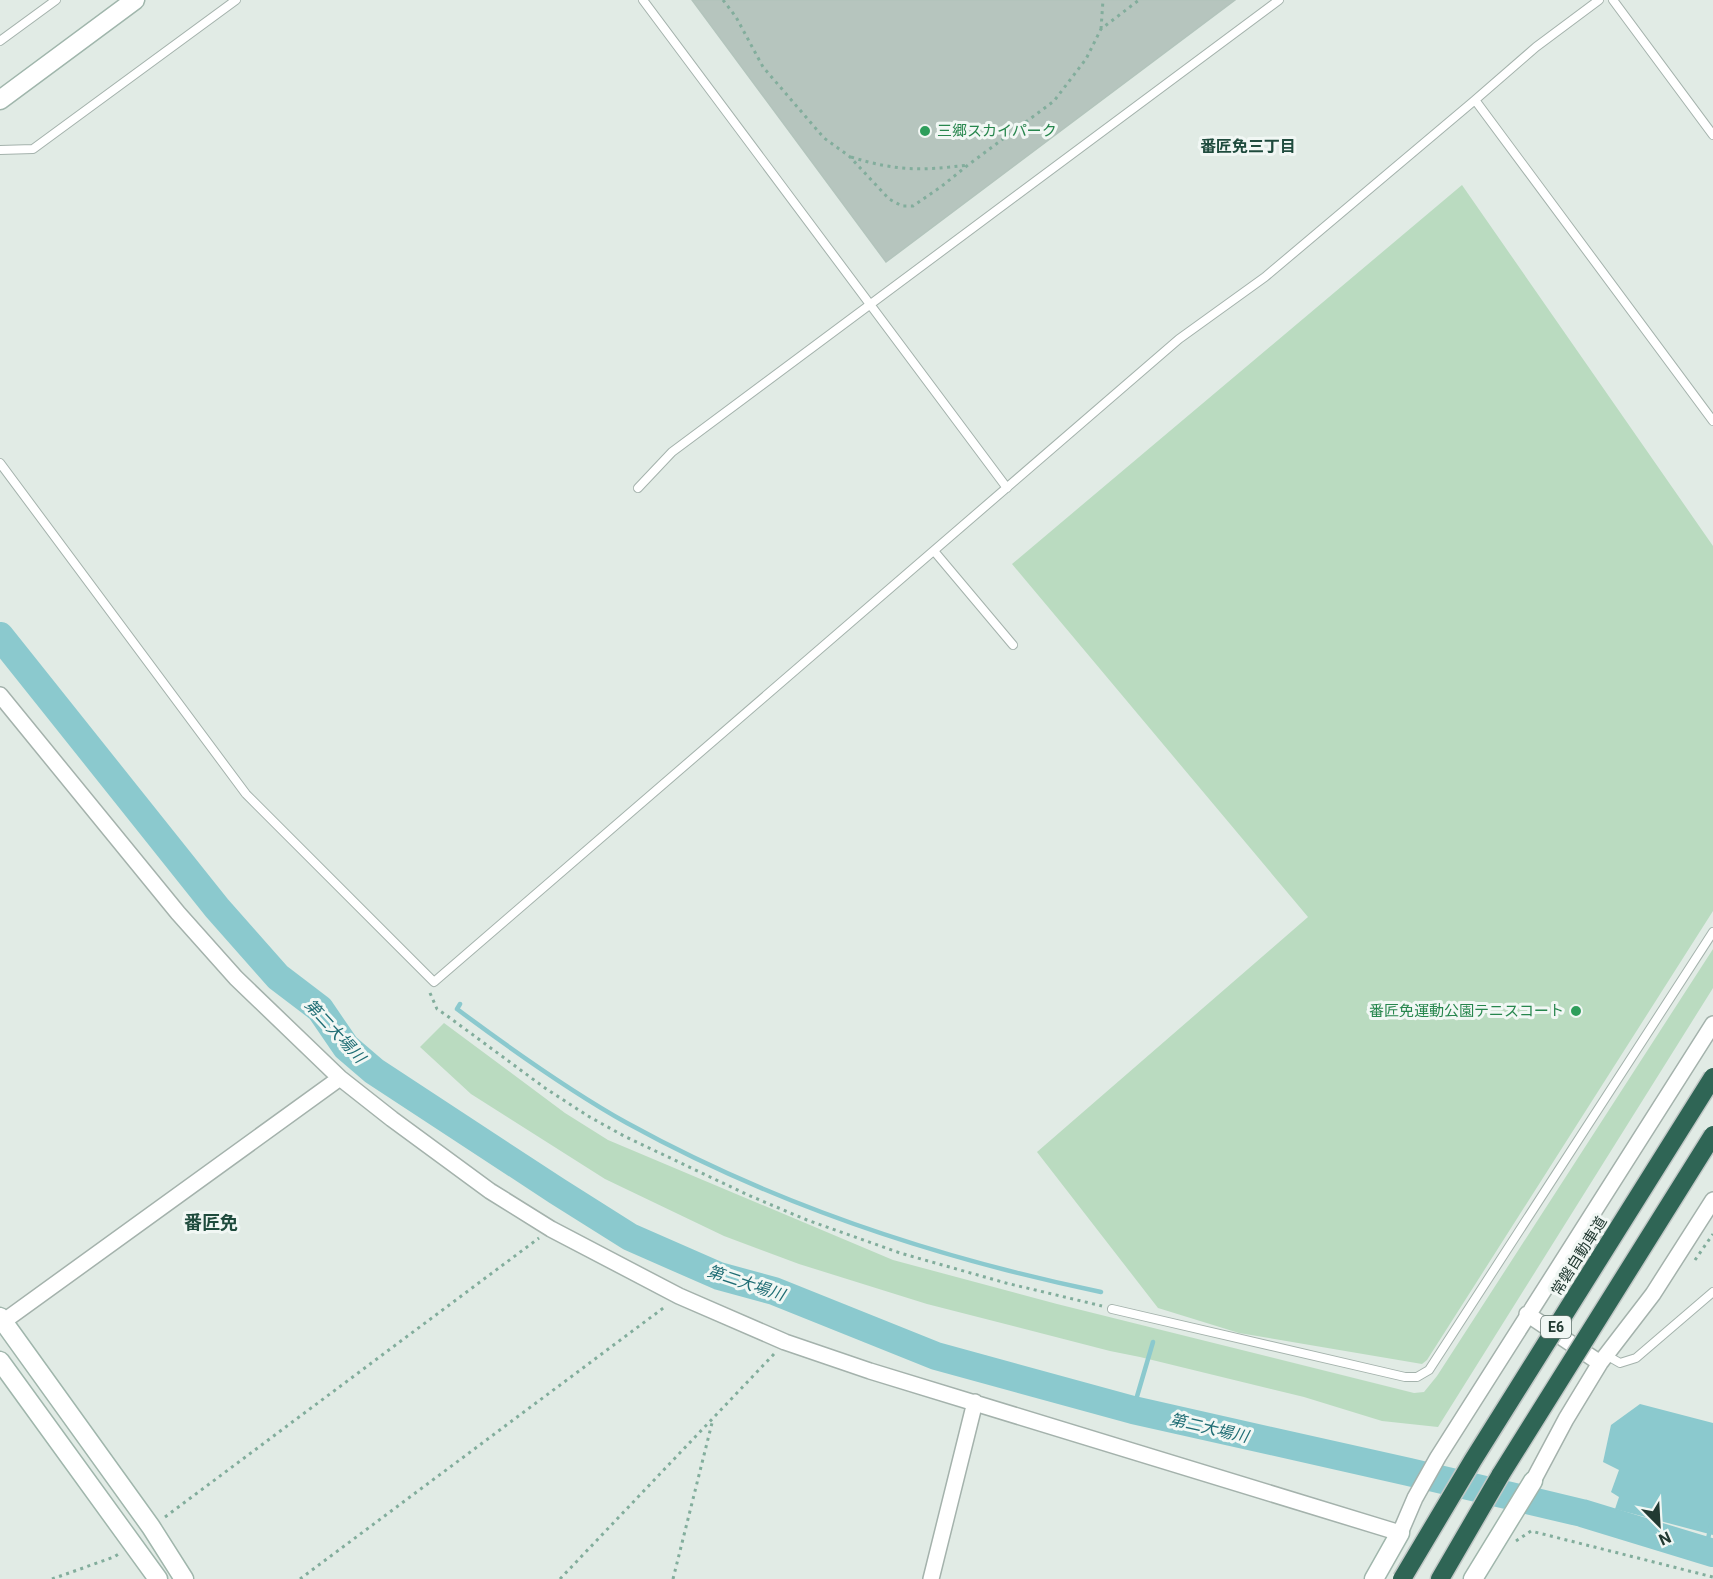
<svg xmlns="http://www.w3.org/2000/svg" width="1713" height="1579" viewBox="0 0 1713 1579" font-family="Roboto,'Noto Sans JP',sans-serif">
  <style>
    .green { fill: #badbc0 }
    .water { fill: #8bc9ce }
    .lines { fill: none; stroke-linecap: round; stroke-linejoin: round }
    .stream { stroke: #8bc9ce; stroke-width: 4.5 }
    .river { stroke: #8bc9ce; stroke-width: 28 }
    .building { fill: #b6c5be; stroke: #b3c4bc; stroke-width: 1.5 }
    .lane-casing { stroke: #a4b2ac; stroke-width: 10 }
    .street-casing { stroke: #a4b2ac; stroke-width: 18 }
    .secondary-casing { stroke: #a0b6ac; stroke-width: 21 }
    .highway-casing { stroke: #c1c8c6; stroke-width: 21 }
    .path { stroke: #82ad9c; stroke-width: 3; stroke-dasharray: 3 4.5; stroke-linecap: butt }
    .lane { stroke: #fff; stroke-width: 8 }
    .street { stroke: #fff; stroke-width: 15 }
    .secondary { stroke: #fff; stroke-width: 18 }
    .highway { stroke: #2f6555; stroke-width: 18 }
    .highway-bridge-casing { stroke: #c1c8c6; stroke-width: 21; stroke-linecap: butt }
    .highway-bridge { stroke: #2f6555; stroke-width: 18 }
    .leisure-dot { fill: #2e9e5b; stroke: #f1f7f4; stroke-width: 2 }
    .labels { text-anchor: middle; dominant-baseline: central; stroke-width: 6; stroke-linejoin: round; paint-order: stroke }
    .shield { fill: #f1f7f4; stroke: #60736c; stroke-width: 1.5 }
    .shield-label { font-size: 14px; font-weight: bold; fill: #223a32 }
    .leisure-label { font-size: 15px; fill: #27864d; stroke: #f1f7f4; text-anchor: start }
    .street-label { font-size: 15px; fill: #223a32; stroke: #f1f7f4 }
    .neighbourhood-label { font-size: 16px; font-weight: bold; fill: #1f4b3d; stroke: #f1f7f4 }
    .water-label { font-size: 16px; font-style: italic; fill: #1f6d74; stroke: #f1f7f4 }
    .quarter-label { font-size: 18px; font-weight: bold; fill: #1f4b3d; stroke: #f1f7f4 }
  </style>
  <rect width="100%" height="100%" fill="#e1ebe5"/>
  <path class="green" d="M1462,185L1713,546V911L1427,1360L1422,1364L1239,1333L1158,1308L1037,1152L1308,917L1012,564Z
    M1713,949V988L1438,1427L1382,1421L1304,1397L1140,1357L1110,1351L927,1304L799,1264L724,1236L605,1179L471,1094L420,1047L444,1023L565,1113L608,1140L893,1260L1057,1304L1414,1393L1424,1392L1437,1376Z"/>
  <path class="water" d="M1640,1404L1713,1423V1535L1615,1509L1619,1497L1611,1492L1619,1470L1603,1462L1611,1425Z"/>
  <g class="lines">
    <path class="stream" d="M460,1004L457,1009C512,1050 568,1090 627,1123C774,1204 937,1258 1101,1292
      M1133,1410L1153,1342
      M1705,1551L1713,1518"/>
    <path class="river" d="M0,636L217,908L278,977L320,1009L346,1047L374,1071L557,1191L630,1237L719,1276L774,1291L936,1356L1133,1410L1409,1472L1582,1513L1713,1553"/>
  </g>
  <path class="building" d="M692,0H1235L886,262Z"/>
  <g class="lines">
    <g class="lane-casing">
      <path id="lane" d="M643,0L1007,488
        M1613,0L1713,135
        M0,41L56,0
        M1475,100L1536,47L1599,0
        M0,150L33,149L236,0
        M0,463L246,794L434,982L1179,339L1265,277L1475,100L1713,421
        M638,488L672,452L1279,0
        M934,551L1013,645
        M1112,1309L1405,1377H1417L1429,1370L1713,932
        M1606,1355L1620,1363L1636,1358L1713,1292"/>
    </g>
    <g class="street-casing">
      <path id="street" d="M0,695L178,913L236,978L340,1078L392,1119L490,1191L551,1229L679,1296L785,1342L870,1371L1400,1533L1415,1498L1438,1457L1713,1024
        M1527,1314L1600,1363
        M0,1324L340,1078
        M1533,1481L1566,1419L1600,1363L1653,1294L1713,1200
        M931,1579L975,1402"/>
    </g>
    <g class="secondary-casing">
      <path id="secondary" d="M0,100L135,0
        M0,1317L151,1527L184,1579
        M0,1361L158,1579
        M1374,1579L1400,1533
        M1473,1579L1533,1481"/>
    </g>
    <g class="highway-casing">
      <path id="highway" d="M1440,1579L1501,1474"/>
    </g>
    <path class="path" d="M723,0L736,17L763,67L824,138L849,156L889,199L902,206H913L942,186L968,165L1054,101L1086,59L1101,29L1139,0
      M1101,29L1103,0
      M851,157C896,171 921,171 968,165
      M430,993L437,1009L446,1015L545,1088L588,1116L624,1136L748,1195L807,1220L900,1253L1006,1283L1102,1306
      M1695,1260L1713,1234
      M165,1517L539,1238
      M1516,1541L1531,1531L1713,1577
      M52,1579L114,1557L120,1553
      M300,1579L666,1306
      M560,1579L774,1354
      M673,1579L713,1419"/>
    <use href="#lane" class="lane"/>
    <use href="#street" class="street"/>
    <use href="#secondary" class="secondary"/>
    <use href="#highway" class="highway"/>
    <g class="highway-bridge-casing">
      <path id="highway-bridge" d="M1501,1474L1713,1135
        M1402,1579L1473,1460L1713,1077"/>
    </g>
    <use href="#highway-bridge" class="highway-bridge"/>
  </g>
  <g class="leisure-dot">
    <circle cx="925" cy="131" r="6"/>
    <circle cx="1576" cy="1011" r="6"/>
  </g>
  <g class="labels">
    <rect class="shield" x="1541" y="1316" width="30" height="22" rx="4.5"/>
    <g class="shield-label">
      <text x="1556" y="1327">E6</text>
    </g>
    <g class="leisure-label">
      <text x="937" y="131">三郷スカイパーク</text>
      <text x="1564" y="1011" text-anchor="end">番匠免運動公園テニスコート</text>
    </g>
    <g class="street-label">
      <text transform="translate(1579 1256) rotate(-58)">常磐自動車道</text>
    </g>
    <g class="neighbourhood-label">
      <text x="1248" y="146">番匠免三丁目</text>
    </g>
    <g class="water-label">
      <text transform="translate(335 1031) rotate(47)">第二大場川</text>
      <text transform="translate(746 1283) rotate(18)">第二大場川</text>
      <text transform="translate(1209 1428) rotate(13)">第二大場川</text>
    </g>
    <g class="quarter-label">
      <text x="211" y="1222">番匠免</text>
    </g>
  </g>
  <g transform="translate(1659 1525) rotate(156)" stroke="#f1f7f4" stroke-width="4.5" paint-order="stroke">
  <path d="M0-4.5L10 22L0 15L-10 22Z" fill="#223a32"/>
  <text y="-9" font-size="16" font-weight="bold" text-anchor="middle" fill="#223a32">N</text>
  </g>
</svg>
